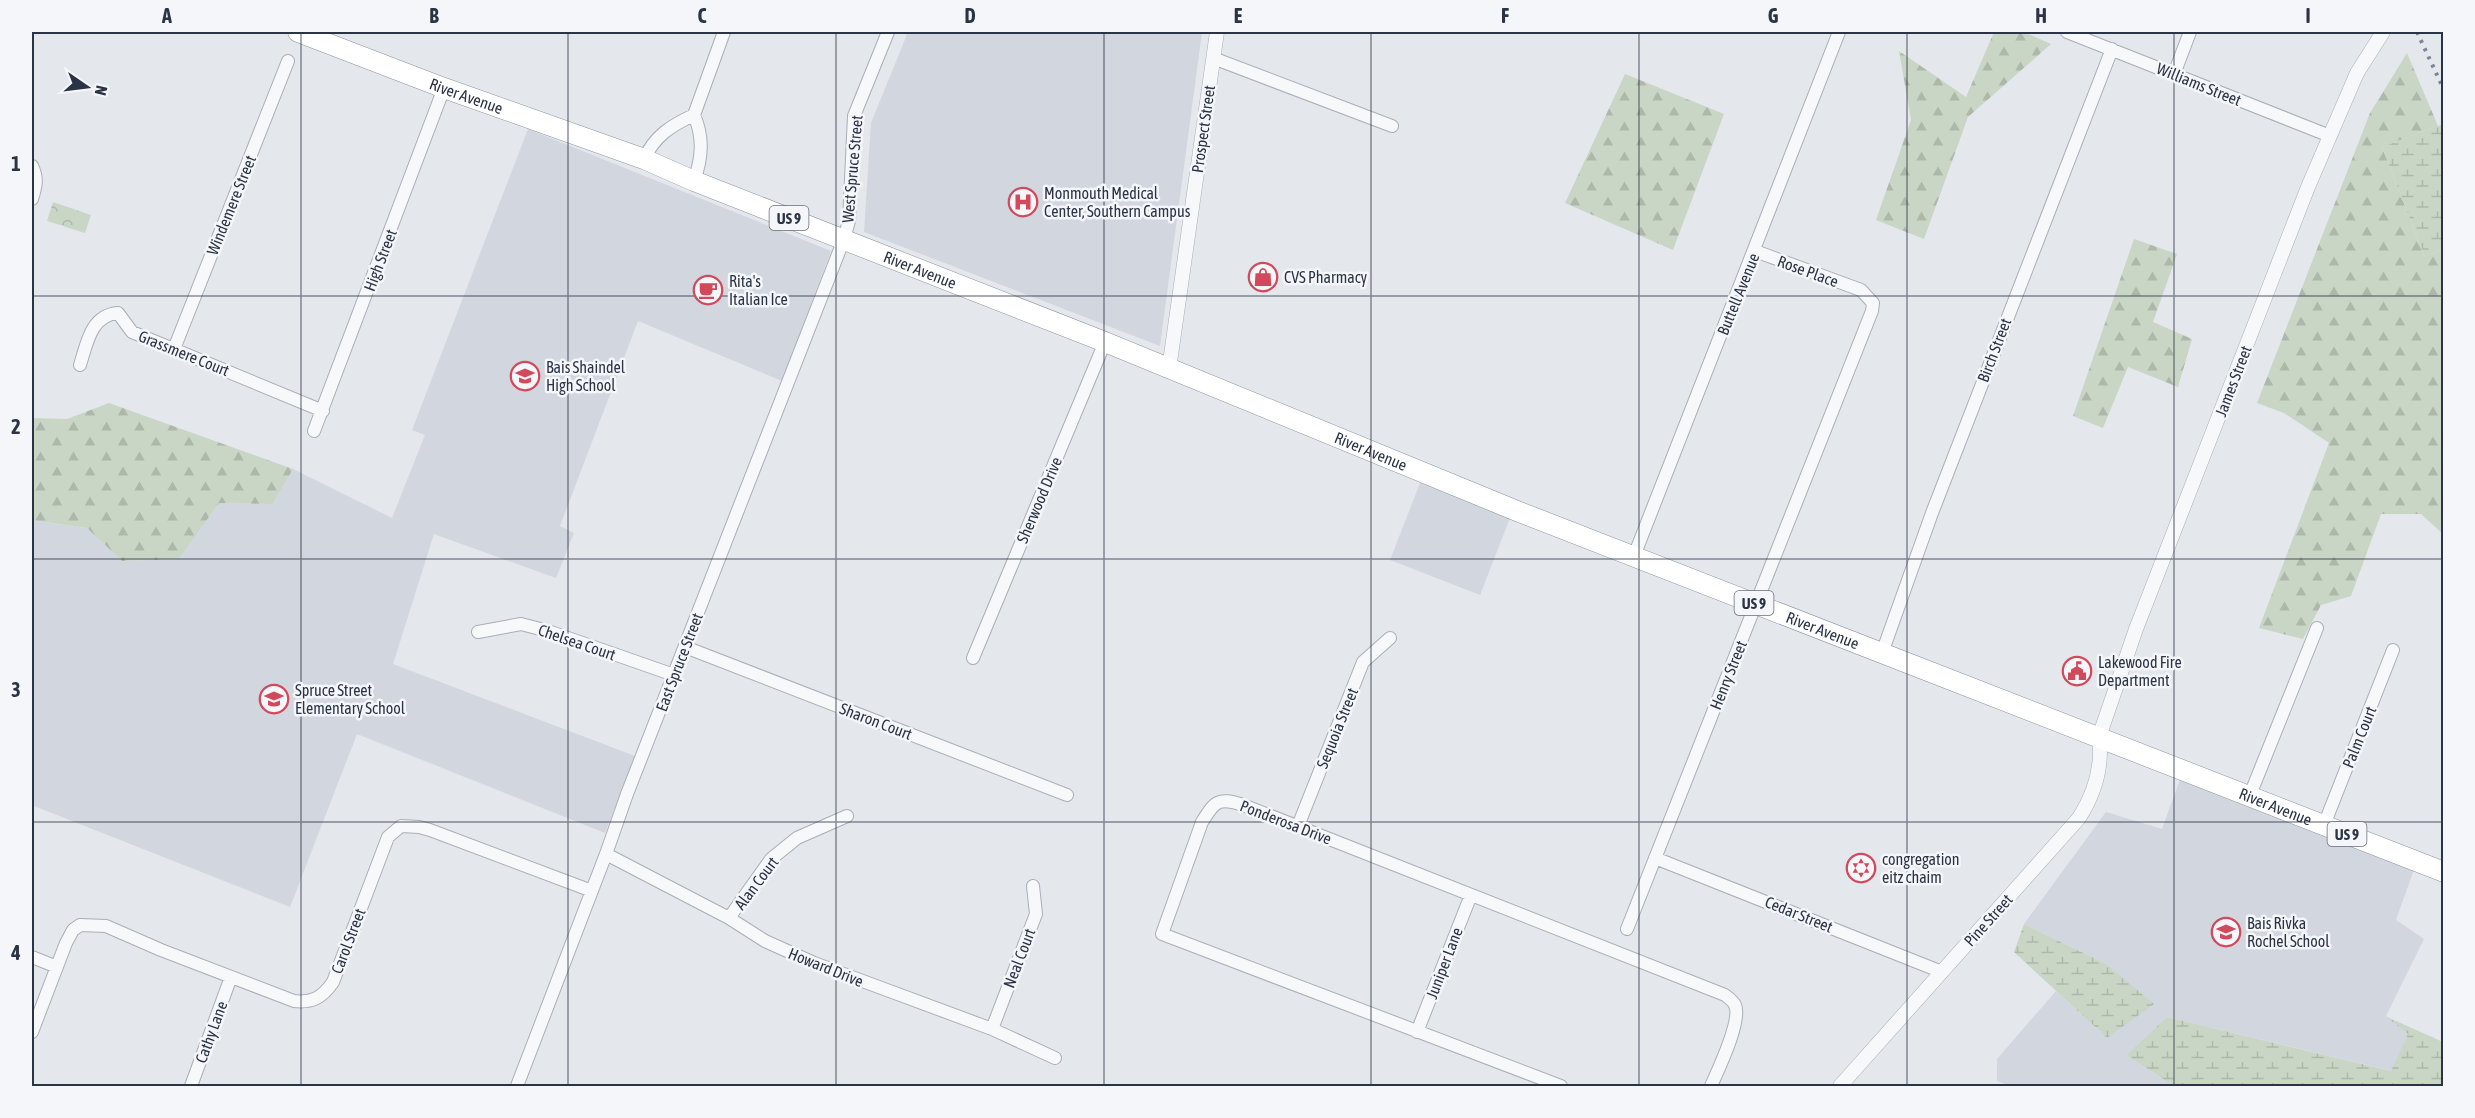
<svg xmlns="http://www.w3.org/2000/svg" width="2475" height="1118" viewBox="0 0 2475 1118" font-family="'Asap Condensed',sans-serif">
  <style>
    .built { fill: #d2d6de }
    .forest { fill: url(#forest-firs) }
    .wetland { fill: url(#wetland-marsh) }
    .park { fill: url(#park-crowns) }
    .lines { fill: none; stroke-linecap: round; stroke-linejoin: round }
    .minor-casing { stroke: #a9aeb7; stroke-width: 14 }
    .tertiary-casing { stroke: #a9aeb7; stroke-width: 15 }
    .trunk-casing { stroke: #8b94a3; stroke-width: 21 }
    .minor { stroke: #f7f8fa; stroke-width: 12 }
    .tertiary { stroke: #f7f8fa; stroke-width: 14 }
    .trunk { stroke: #fff; stroke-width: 20 }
    .rail { stroke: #7d8696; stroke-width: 4; stroke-dasharray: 3 6; stroke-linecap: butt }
    .grid { fill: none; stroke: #2b3445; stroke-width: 1.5; stroke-opacity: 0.55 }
    .labels { text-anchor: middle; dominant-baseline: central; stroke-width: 5; stroke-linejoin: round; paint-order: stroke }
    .shield { fill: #f4f6f9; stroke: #676e7b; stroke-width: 1.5 }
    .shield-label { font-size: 15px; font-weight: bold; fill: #2b3445 }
    .street-label { font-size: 16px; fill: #2b3445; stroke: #f4f6f9 }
    .poi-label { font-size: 16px; fill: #2b3445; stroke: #f4f6f9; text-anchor: start }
    .neatline { fill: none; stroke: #2b3445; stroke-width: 2 }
    .grid-label { font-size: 20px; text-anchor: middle; font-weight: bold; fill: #2b3445 }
  </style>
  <defs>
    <pattern id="forest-firs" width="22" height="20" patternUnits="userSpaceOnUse" patternTransform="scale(1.5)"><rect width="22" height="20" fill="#c9d6c5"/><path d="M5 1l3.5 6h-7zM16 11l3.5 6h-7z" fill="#adb8ab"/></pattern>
    <pattern id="wetland-marsh" width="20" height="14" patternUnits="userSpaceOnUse" patternTransform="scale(1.5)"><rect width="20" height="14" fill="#c9d6c5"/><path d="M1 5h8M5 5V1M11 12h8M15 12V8" fill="none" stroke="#adb8ab"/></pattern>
    <pattern id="park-crowns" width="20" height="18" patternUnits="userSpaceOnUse" patternTransform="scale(1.5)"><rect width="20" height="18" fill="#c9d6c5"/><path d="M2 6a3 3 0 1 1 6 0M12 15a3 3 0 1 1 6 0" fill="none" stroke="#adb8ab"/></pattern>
  </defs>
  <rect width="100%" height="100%" fill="#e4e7ec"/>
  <path class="built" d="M908,32H1202L1160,346L864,232L871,123Z
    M528,129L831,251L782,381L638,321L560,526L574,533L556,578L434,534L393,664L635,756L605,833L357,734L290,907L34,806L32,810V520L87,528L122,561L179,559L219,503L273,504L293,469L392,518L425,435L412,430Z
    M1422,478L1512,513L1480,595L1390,560Z
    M2181,777L2415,867L2396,920L2424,939L2386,1016L2408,1034L2392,1071L2167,1017L2126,1055L2174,1086H2011L1997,1081V1059L2056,991L2107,1038L2106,964L2024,924L2106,812L2162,829Z"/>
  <path class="forest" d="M1994,32H2024L2051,44L1968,117L1924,239L1876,220L1911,120L1899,51L1966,97Z
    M2407,53L2438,126L2382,147L2425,257L2443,248V534L2421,514H2381L2351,596L2321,605L2303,639L2259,628L2329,443L2284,413L2257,403L2370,113Z
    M1625,74L1724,114L1673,250L1565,203Z
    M2134,239L2177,254L2153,322L2192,339L2178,387L2128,367L2103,428L2073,416Z
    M109,403L293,469L273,504L219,503L179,559L122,561L87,528L32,520V418L67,419Z"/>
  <path class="wetland" d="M2443,124V248L2425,257L2382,147Z
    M2024,924L2106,964L2154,1004L2107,1038L2014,952Z
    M2385,1016L2443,1042V1086H2174L2126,1055L2167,1017L2391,1071L2408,1034Z"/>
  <path class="park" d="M53,202L91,215L85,233L47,221Z"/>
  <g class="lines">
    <g class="minor-casing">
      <path id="minor" d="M2067,32L2330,136
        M1213,58L1392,126
        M2174,74L2190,32
        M644,159C655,136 670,126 694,115
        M32,166C38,178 36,187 32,199
        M694,181C702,158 704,138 694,115L724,32
        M174,349L288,61
        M80,365C87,343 91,315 118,313L132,332L323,411
        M314,431L444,88
        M1634,556L1839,32
        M478,632L521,624L548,631L674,675
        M685,647L1067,795
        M1882,653L1932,513L2112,49
        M973,658L1105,342
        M2250,795L2317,628
        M2324,825L2393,650
        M1298,826L1363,662L1390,638
        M606,854L729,918L765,941L814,963L992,1029L1055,1058
        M1655,858L1942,972
        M729,918L771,859L797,838L847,816
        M1627,929L1872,311L1873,303L1861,290L1755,251
        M32,957L57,967
        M992,1029L1036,914L1033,886
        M32,1032L66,943L73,930L80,925L106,926L161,950L294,1001C312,1003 322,998 333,982L388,837L401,826L419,827L430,830L592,891
        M1417,1032L1471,895
        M191,1086L231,977
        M517,1086L606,854L627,794L844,239L849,221L854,116L888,32
        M1561,1086L1162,934L1202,822C1215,801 1218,797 1243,805L1725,995C1729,998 1733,1001 1735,1005C1742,1021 1718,1070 1711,1086"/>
    </g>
    <g class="tertiary-casing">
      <path id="tertiary" d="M1169,369L1217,32
        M1840,1086L2079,818C2095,793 2103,767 2099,737L2136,629L2308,187L2357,73L2383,32"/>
    </g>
    <g class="trunk-casing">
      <g id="trunk">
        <path id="s1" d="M298,32L444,88L644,159L694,181L1105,342L1517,511L2444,872"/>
      </g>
    </g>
    <use href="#minor" class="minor"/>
    <use href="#tertiary" class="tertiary"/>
    <use href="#trunk" class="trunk"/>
    <path class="rail" d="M2417,32L2444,90"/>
  </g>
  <path class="grid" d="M301,32V1086M568,32V1086M836,32V1086M1104,32V1086M1371,32V1086M1639,32V1086M1907,32V1086M2174,32V1086M32,296H2444M32,559H2444M32,822H2444"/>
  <defs>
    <g id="hospital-ring" transform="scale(1.5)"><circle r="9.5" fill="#f4f6f9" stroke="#d1495b" stroke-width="1.5"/><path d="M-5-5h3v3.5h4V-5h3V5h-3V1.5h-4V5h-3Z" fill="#d1495b"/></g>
    <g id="shop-ring" transform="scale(1.5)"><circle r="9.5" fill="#f4f6f9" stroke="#d1495b" stroke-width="1.5"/><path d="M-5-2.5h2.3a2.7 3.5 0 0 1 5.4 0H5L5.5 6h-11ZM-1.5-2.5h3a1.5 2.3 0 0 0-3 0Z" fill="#d1495b"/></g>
    <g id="cafe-ring" transform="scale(1.5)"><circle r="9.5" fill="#f4f6f9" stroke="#d1495b" stroke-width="1.5"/><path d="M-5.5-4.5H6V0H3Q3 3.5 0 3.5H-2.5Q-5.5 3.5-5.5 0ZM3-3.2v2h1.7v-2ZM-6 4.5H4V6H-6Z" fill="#d1495b"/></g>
    <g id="school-ring" transform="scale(1.5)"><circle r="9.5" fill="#f4f6f9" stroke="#d1495b" stroke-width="1.5"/><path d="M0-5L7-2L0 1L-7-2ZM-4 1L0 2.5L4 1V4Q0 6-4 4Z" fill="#d1495b"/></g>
    <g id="civic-ring" transform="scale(1.5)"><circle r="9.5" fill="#f4f6f9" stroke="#d1495b" stroke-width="1.5"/><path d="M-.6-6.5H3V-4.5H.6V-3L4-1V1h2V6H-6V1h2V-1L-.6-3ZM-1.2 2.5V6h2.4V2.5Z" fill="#d1495b"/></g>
    <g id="synagogue-ring" transform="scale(1.5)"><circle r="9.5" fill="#f4f6f9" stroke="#d1495b" stroke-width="1.5"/><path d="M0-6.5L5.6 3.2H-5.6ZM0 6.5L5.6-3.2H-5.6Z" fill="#d1495b"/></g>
  </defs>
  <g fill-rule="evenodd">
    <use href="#hospital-ring" x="1023" y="202"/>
    <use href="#shop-ring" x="1263" y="277"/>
    <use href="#cafe-ring" x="708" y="290"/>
    <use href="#school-ring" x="525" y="376"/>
    <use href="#civic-ring" x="2077" y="671"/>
    <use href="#school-ring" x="274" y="699"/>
    <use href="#synagogue-ring" x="1861" y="868"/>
    <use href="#school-ring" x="2226" y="932"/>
  </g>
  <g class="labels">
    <g class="shield">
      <rect x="769.5" y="206" width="39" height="24" rx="4.5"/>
      <rect x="1734.5" y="591" width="39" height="24" rx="4.5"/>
      <rect x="2327.5" y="822" width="39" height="24" rx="4.5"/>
    </g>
    <g class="shield-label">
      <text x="789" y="218">US 9</text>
      <text x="1754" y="603">US 9</text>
      <text x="2347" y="834">US 9</text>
    </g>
    <g class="street-label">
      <text transform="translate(2199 84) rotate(22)">Williams Street</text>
      <text stroke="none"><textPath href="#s1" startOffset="180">River Avenue</textPath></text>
      <text transform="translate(1203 129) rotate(-82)">Prospect Street</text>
      <text transform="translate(852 169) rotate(-85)">West Spruce Street</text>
      <text transform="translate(231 205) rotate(-68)">Windemere Street</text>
      <text transform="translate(380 260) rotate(-69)">High Street</text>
      <text stroke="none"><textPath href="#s1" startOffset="666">River Avenue</textPath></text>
      <text transform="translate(1808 271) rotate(20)">Rose Place</text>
      <text transform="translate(1738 294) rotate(-68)">Buttell Avenue</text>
      <text transform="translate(1994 350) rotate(-69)">Birch Street</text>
      <text transform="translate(184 353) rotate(22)">Grassmere Court</text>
      <text transform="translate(2233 381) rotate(-69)">James Street</text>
      <text stroke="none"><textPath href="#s1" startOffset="1152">River Avenue</textPath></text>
      <text transform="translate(1039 500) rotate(-67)">Sherwood Drive</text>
      <text stroke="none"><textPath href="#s1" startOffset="1638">River Avenue</textPath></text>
      <text transform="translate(577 642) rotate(19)">Chelsea Court</text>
      <text transform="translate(679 662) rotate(-69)">East Spruce Street</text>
      <text transform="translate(1728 675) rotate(-68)">Henry Street</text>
      <text transform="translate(876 721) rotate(21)">Sharon Court</text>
      <text transform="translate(1337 728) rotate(-68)">Sequoia Street</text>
      <text transform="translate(2359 737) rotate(-68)">Palm Court</text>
      <text stroke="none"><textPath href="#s1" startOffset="2124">River Avenue</textPath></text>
      <text transform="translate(1286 822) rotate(21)">Ponderosa Drive</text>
      <text transform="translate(756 883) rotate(-53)">Alan Court</text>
      <text transform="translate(1799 914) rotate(22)">Cedar Street</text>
      <text transform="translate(1988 920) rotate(-48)">Pine Street</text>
      <text transform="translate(348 941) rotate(-69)">Carol Street</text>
      <text transform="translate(1019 958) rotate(-69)">Neal Court</text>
      <text transform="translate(1444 963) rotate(-69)">Juniper Lane</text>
      <text transform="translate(826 967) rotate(22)">Howard Drive</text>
      <text transform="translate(211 1032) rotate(-70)">Cathy Lane</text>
    </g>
    <g class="poi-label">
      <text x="1044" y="193">Monmouth Medical<tspan x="1044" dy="18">Center, Southern Campus</tspan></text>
      <text x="1284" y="277">CVS Pharmacy</text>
      <text x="729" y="281">Rita's<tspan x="729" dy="18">Italian Ice</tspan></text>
      <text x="546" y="367">Bais Shaindel<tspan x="546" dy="18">High School</tspan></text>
      <text x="2098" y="662">Lakewood Fire<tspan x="2098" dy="18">Department</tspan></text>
      <text x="295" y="690">Spruce Street<tspan x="295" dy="18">Elementary School</tspan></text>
      <text x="1882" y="859">congregation<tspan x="1882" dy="18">eitz chaim</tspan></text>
      <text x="2247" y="923">Bais Rivka<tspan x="2247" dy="18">Rochel School</tspan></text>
    </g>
  </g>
  <rect width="2475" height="1118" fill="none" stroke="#f4f6f9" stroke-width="66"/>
  <g transform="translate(87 87) rotate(104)" stroke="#f4f6f9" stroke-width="4.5" paint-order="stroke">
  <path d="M0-4.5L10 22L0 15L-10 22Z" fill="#2b3445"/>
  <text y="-9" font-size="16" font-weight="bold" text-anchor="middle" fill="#2b3445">N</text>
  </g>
  <rect x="33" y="33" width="2409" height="1052" class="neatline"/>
  <g class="grid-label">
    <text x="167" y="23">A</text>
    <text x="434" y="23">B</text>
    <text x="702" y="23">C</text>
    <text x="970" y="23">D</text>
    <text x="1238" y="23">E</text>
    <text x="1505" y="23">F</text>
    <text x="1773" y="23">G</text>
    <text x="2041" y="23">H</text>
    <text x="2308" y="23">I</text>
    <text x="16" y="171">1</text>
    <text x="16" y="434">2</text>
    <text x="16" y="697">3</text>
    <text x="16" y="960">4</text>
  </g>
</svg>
